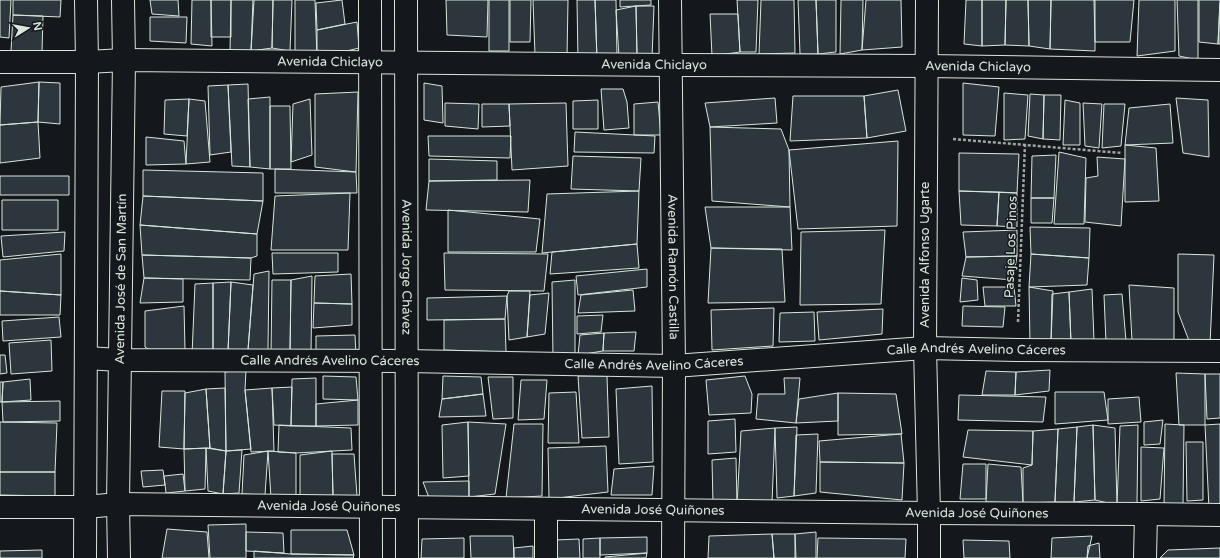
<svg xmlns="http://www.w3.org/2000/svg" width="1220" height="558" viewBox="0 0 1220 558" font-family="'Varela Round',sans-serif">
  <style>
    .building { fill: #2c363c; stroke: #d8e6dc }
    .lines { fill: none; stroke-linecap: round; stroke-linejoin: round }
    .minor-casing { stroke: #d8e6dc; stroke-width: 24 }
    .path { stroke: #9da8a2; stroke-width: 2.5; stroke-dasharray: 3 2; stroke-linecap: butt }
    .minor { stroke: #14181c; stroke-width: 22 }
    .labels { text-anchor: middle; dominant-baseline: central; stroke-width: 3; stroke-linejoin: round; paint-order: stroke }
    .street-label { font-size: 13px; fill: #d8e6dc; stroke: #14181c }
  </style>
  <rect width="100%" height="100%" fill="#14181c"/>
  <path class="building" d="M0,0H11L9,38L0,37Z
    M13,0H61L60,17L13,15Z
    M150,0H178L179,16L152,14Z
    M192,0H211L212,46L191,44Z
    M211,0H231V37H211Z
    M231,0H253L251,51L230,52Z
    M254,0H273L272,48L251,51Z
    M273,0H292L290,51L272,48Z
    M295,0H315L317,58L295,55Z
    M342,0L345,24L317,30L316,3Z
    M446,0H488L487,37L447,35Z
    M489,0H509V51H489Z
    M510,0H531L530,42H510Z
    M533,0H568L567,58L535,55Z
    M577,0H595L597,60L578,61Z
    M595,0H616L617,58L597,60Z
    M620,0H651V5L620,7Z
    M737,0H758L756,52H740Z
    M761,0H794L795,53L759,54Z
    M798,0H816L818,54H800Z
    M816,0H836V52L818,54Z
    M841,0H863L862,50L840,54Z
    M866,0H901L902,47L862,50Z
    M966,0H982V46L964,44Z
    M982,0H1006L1005,45L982,46Z
    M1006,0H1028L1029,46L1005,45Z
    M1028,0H1051L1050,49L1029,46Z
    M1051,0H1095V51L1050,49Z
    M1094,0H1134L1130,42H1095Z
    M1139,0H1175V51L1137,56Z
    M1177,0H1198V60L1179,56Z
    M1199,0H1220L1218,44L1199,42Z
    M1220,3V44H1218Z
    M636,6H654L652,58L637,56Z
    M636,6L637,56L619,57L616,10Z
    M710,14H738L740,52L712,56Z
    M13,15L43,16L42,52L11,51Z
    M150,17H187L186,43L150,41Z
    M357,22L359,48L317,58V30Z
    M39,82L38,122L0,125L1,87Z
    M39,82L60,83V124L38,122Z
    M424,83L442,86L443,123L424,120Z
    M963,83L999,87L995,136L963,135Z
    M248,84L250,167L232,166L228,85Z
    M228,85L231,152L210,155L208,86Z
    M601,89H623L627,102L629,128L604,130Z
    M898,90L906,131L867,138L864,96Z
    M358,92L356,172L315,167V94Z
    M1004,93L1028,95L1025,139L1004,140Z
    M1030,94L1044,95L1043,139L1028,136Z
    M1044,95H1061L1060,140L1043,139Z
    M793,96H864L867,138L790,141Z
    M270,97V169L250,167L248,99Z
    M775,98L777,123L710,127L705,103Z
    M1176,98L1208,100L1209,157L1183,153Z
    M189,99L187,136L164,134L165,100Z
    M189,99L205,101L210,162L186,164Z
    M310,99L312,155L291,162L293,104Z
    M598,100V129H573V101Z
    M1065,100L1080,103V145H1063Z
    M658,102L661,135H634V104Z
    M445,103L479,104L478,129L445,126Z
    M566,103L568,166L512,170L509,104Z
    M1083,103L1102,104L1099,148L1085,146Z
    M482,104H509L510,126L482,127Z
    M1104,104H1125L1121,146L1102,148Z
    M1170,104L1173,143L1125,145L1129,108Z
    M270,106H290L291,169H270Z
    M38,122L40,158L0,163V125Z
    M710,127L781,129L789,150L790,207L712,201Z
    M575,132L655,136L654,153L574,152Z
    M428,136H511L510,158L429,156Z
    M146,137L184,141L186,164L146,165Z
    M898,141L897,226L798,229L789,150Z
    M1125,145L1156,148L1159,201L1125,202Z
    M1059,152L1086,158L1084,224H1054Z
    M959,153L1019,154L1017,193L959,191Z
    M1056,155L1054,198H1031L1032,156Z
    M573,156L641,158L639,191L571,189Z
    M1097,157L1125,159L1121,226L1085,222L1086,178L1098,176Z
    M429,159L497,161V180L429,181Z
    M275,169L356,172L357,193H275Z
    M143,170L263,173V201L143,196Z
    M0,176H69V195H0Z
    M530,180L528,212L426,210L429,181Z
    M639,191L637,244L542,253L547,194Z
    M959,191L999,192L997,226L961,225Z
    M999,192L1017,193V227L997,226Z
    M350,193L348,250H271L275,196Z
    M143,196L263,201L257,234L140,225Z
    M1031,198H1054L1052,223H1031Z
    M2,200H58V230H2Z
    M705,207H790L792,250L711,248Z
    M448,210L540,219L536,252H448Z
    M140,225L257,234V256L251,258L142,255Z
    M1030,227L1090,228L1089,258L1031,254Z
    M885,230L881,304L800,305L801,232Z
    M1017,230V256L966,257L963,232Z
    M65,232L64,251L3,257L1,236Z
    M637,244L639,268L550,274L552,252Z
    M711,248L782,249L785,302L708,303Z
    M272,253H338V272L273,274Z
    M444,253L548,254L544,291L445,290Z
    M61,254V295L0,291V260Z
    M1031,254L1089,258L1087,285L1029,287Z
    M1178,254L1214,255L1210,345L1191,346L1178,312Z
    M142,255L251,258L250,280L144,278Z
    M1017,256L1013,280L962,276L966,257Z
    M647,269V287L578,295L576,276Z
    M269,271L268,350H248L254,274Z
    M351,274L352,304L314,303L315,276Z
    M312,276L311,354L290,353L291,280Z
    M144,278L183,279V302L140,303Z
    M962,278L977,280L978,300L960,302Z
    M272,280H291L290,353L271,354Z
    M575,280V360H553L552,282Z
    M231,282L253,285L248,350L228,351Z
    M231,282L228,351H213V283Z
    M213,283V355H192L195,284Z
    M1129,285L1174,288V340L1132,341Z
    M983,287H1014L1016,306H985Z
    M1029,287L1053,291L1051,342L1030,343Z
    M1092,289L1094,341L1071,343L1069,292Z
    M633,290L635,311L578,313L581,295Z
    M0,291L61,295L60,315H0Z
    M509,291H530L527,337L509,340L507,296Z
    M1069,292L1071,343L1051,342L1052,294Z
    M549,293L545,334L527,337L530,295Z
    M1122,294L1126,341L1106,343L1104,295Z
    M507,296L505,319L427,320V298Z
    M314,303L352,304V325L313,328Z
    M184,306L185,350L157,355L145,347V311Z
    M963,306L1005,307L1003,327L962,326Z
    M774,308L773,346L712,350L711,310Z
    M883,309L882,334L819,340L817,312Z
    M814,312L815,341L779,342L780,313Z
    M603,315L601,332L577,334V316Z
    M59,317L61,337L3,341L2,321Z
    M505,319L506,352L444,350V320Z
    M636,332L634,351H603L604,333Z
    M604,333L603,351L578,355L580,335Z
    M355,335L356,355L316,354V336Z
    M51,340L52,371L11,374L9,343Z
    M0,355H5L7,373L0,374Z
    M246,370L245,390L251,449L226,451L225,372Z
    M1050,370L1049,391L1015,395L1016,372Z
    M986,371L1016,372L1015,395H982Z
    M1176,373L1205,374V425H1179Z
    M1205,374H1220V418L1207,419Z
    M323,376L356,377L358,400L323,399Z
    M443,376L481,377L483,394L442,399Z
    M578,376H607L609,437L582,438Z
    M745,376L752,394L751,413L709,415L706,380Z
    M488,377H513V418L493,419Z
    M316,378V426H291L292,379Z
    M784,378H800L796,423L756,419L758,394H785Z
    M30,379L31,400L2,402L3,382Z
    M521,380H547L544,419L518,420Z
    M0,382H3L2,402H0Z
    M652,386L653,462L619,464L616,389Z
    M292,387L291,426L274,425L272,388Z
    M225,388L226,451L210,448L206,389Z
    M272,388L274,451L251,452L245,390Z
    M206,389L210,448L184,449L185,393Z
    M162,391H185L184,449L159,447Z
    M576,392L579,443H548L549,393Z
    M1055,392H1104L1108,420L1055,424Z
    M838,393L896,394L902,434L838,435Z
    M838,393V421L796,423L799,399Z
    M483,394L486,416L439,417L442,399Z
    M959,395L1046,397L1043,422L958,420Z
    M1139,397L1141,422L1108,424V399Z
    M358,400V425L316,426V404Z
    M60,401V421L3,422L2,402Z
    M735,419L736,452L708,454V421Z
    M1163,420L1160,444L1144,445V422Z
    M0,422L57,423L55,472H0Z
    M468,422L506,424L495,494L469,497Z
    M468,422L469,476L443,478L442,425Z
    M514,424H543L542,496L506,498Z
    M1165,424L1184,425L1183,505L1164,507Z
    M1220,424V508L1209,509L1205,425Z
    M279,425L351,428L352,450L296,453L278,452Z
    M1093,425L1115,428L1117,505L1095,500Z
    M1093,425L1095,500L1074,502L1077,427Z
    M1138,425L1137,505H1117L1120,426Z
    M797,427L794,496L777,498L775,428Z
    M1077,427L1074,502H1055L1058,429Z
    M775,428L772,503L737,505L741,431Z
    M1058,429L1055,502L1023,503V468L1032,465L1033,431Z
    M968,430L1033,431L1032,465L963,457Z
    M818,434L816,493L794,496L796,435Z
    M901,434L904,463L820,462L819,441Z
    M1186,442H1203V500L1187,501Z
    M606,446L608,492L549,499L548,448Z
    M1141,447L1164,448L1160,499L1141,501Z
    M206,448L205,489L185,491L184,449Z
    M206,448L226,451L223,494L208,491Z
    M242,450L239,493L223,494L226,451Z
    M268,451L265,495L242,494L244,455Z
    M268,451L296,453V496L271,498Z
    M332,451L333,497L300,500V455Z
    M332,454H354L357,496L333,497Z
    M736,458L737,505L713,504L712,460Z
    M820,462L904,463L902,500L820,492Z
    M963,464H986V499H960Z
    M988,464L1021,467L1023,503L986,502Z
    M654,466L652,495H611L614,469Z
    M163,470L165,485L143,487L141,471Z
    M0,472H55V496L0,495Z
    M183,474L185,491L166,493L164,476Z
    M469,481V504L431,503L423,482Z
    M246,524V558H210L208,525Z
    M167,529L207,532L209,558H162Z
    M291,530H347L354,555L291,554Z
    M246,532L283,533L284,553L246,551Z
    M816,532V558H795V534Z
    M772,534H795L796,558H774Z
    M772,534L774,558H708L709,536Z
    M470,536H513L514,558H471Z
    M1092,536L1087,558H1051L1052,538Z
    M647,537V553L600,555V538Z
    M464,538V558H421L422,539Z
    M600,538V558H583V539Z
    M818,538L906,539L905,558H817Z
    M579,539L580,558H555V540Z
    M963,540L1009,541L1010,558H964Z
    M1099,543L1100,558H1087L1088,546Z
    M533,546V558H514V548Z
    M1220,548V558H1160L1168,550Z
    M42,550V558H0V551Z
    M254,551L291,554L354,555L353,558H254Z
    M647,553L646,558H605V557Z"/>
  <g class="lines">
    <g class="minor-casing">
      <g id="minor">
        <path d="M370,0L371,558"/>
        <path id="s1" d="M406,0L407,558"/>
        <path id="s2" d="M670,0L674,366L673,558"/>
        <path d="M927,0L925,348L929,513V558"/>
        <path id="s3" d="M0,62H87L124,60L670,65L927,66L1220,70"/>
        <path id="s4" d="M86,358L120,360L407,361L674,366L925,348L1017,350L1220,351"/>
        <path id="s5" d="M0,507H86L118,504L929,513L1146,514L1220,515"/>
        <path d="M85,558L87,62L86,0"/>
        <path id="s6" d="M119,558L118,504L124,60L123,0"/>
        <path d="M546,558V509"/>
        <path d="M1145,558L1146,514"/>
      </g>
    </g>
    <path class="path" d="M953,139L1122,153
      M1018,322L1025,144"/>
    <use href="#minor" class="minor"/>
  </g>
  <g class="labels">
    <g class="street-label">
      <text stroke="none"><textPath href="#s3" startOffset="330">Avenida Chiclayo</textPath></text>
      <text stroke="none"><textPath href="#s3" startOffset="654">Avenida Chiclayo</textPath></text>
      <text stroke="none"><textPath href="#s3" startOffset="978">Avenida Chiclayo</textPath></text>
      <text transform="translate(1011 247) rotate(-88)">Pasaje Los Pinos</text>
      <text transform="translate(925 255) rotate(-90)">Avenida Alfonso Ugarte</text>
      <text stroke="none"><textPath href="#s1" startOffset="267">Avenida Jorge Chávez</textPath></text>
      <text stroke="none"><textPath href="#s2" startOffset="267">Avenida Ramón Castilla</textPath></text>
      <text stroke="none"><textPath href="#s6" startOffset="279">Avenida José de San Martín</textPath></text>
      <text stroke="none"><textPath href="#s4" startOffset="891">Calle Andrés Avelino Cáceres</textPath></text>
      <text stroke="none"><textPath href="#s4" startOffset="244">Calle Andrés Avelino Cáceres</textPath></text>
      <text stroke="none"><textPath href="#s4" startOffset="568">Calle Andrés Avelino Cáceres</textPath></text>
      <text stroke="none"><textPath href="#s5" startOffset="329">Avenida José Quiñones</textPath></text>
      <text stroke="none"><textPath href="#s5" startOffset="653">Avenida José Quiñones</textPath></text>
      <text stroke="none"><textPath href="#s5" startOffset="977">Avenida José Quiñones</textPath></text>
    </g>
  </g>
  <g transform="translate(28 28) rotate(79)" stroke="#14181c" stroke-width="3" paint-order="stroke">
  <path d="M0-3L7 15L0 10L-7 15Z" fill="#d8e6dc"/>
  <text y="-6" font-size="11" font-weight="bold" text-anchor="middle" fill="#d8e6dc">N</text>
  </g>
</svg>
